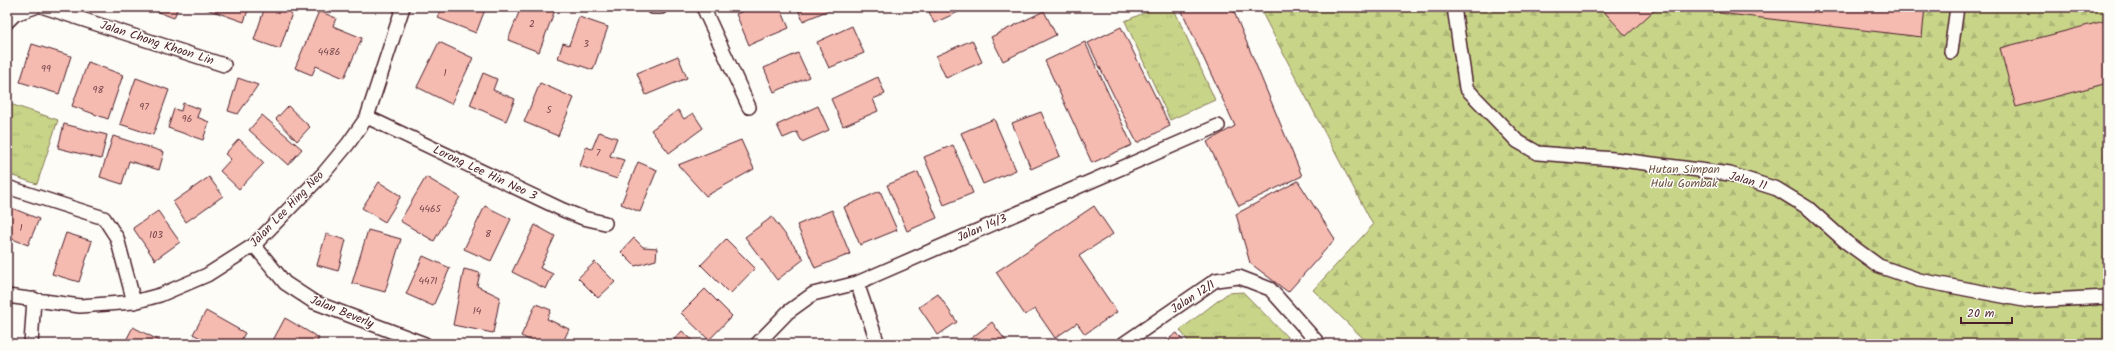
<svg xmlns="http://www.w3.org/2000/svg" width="2115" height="351" viewBox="0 0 2115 351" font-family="Kalam,sans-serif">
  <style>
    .grass { fill: url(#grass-tufts); stroke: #897a5a }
    .forest { fill: url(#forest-firs); stroke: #897a5a }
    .building { fill: #f5bab0; stroke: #4a1f2b }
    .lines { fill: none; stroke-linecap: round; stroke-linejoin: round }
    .street-casing { stroke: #4a1f2b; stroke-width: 16 }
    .street { stroke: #fdfcf7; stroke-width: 13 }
    .labels { text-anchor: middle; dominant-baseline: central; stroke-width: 3; stroke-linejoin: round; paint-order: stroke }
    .number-label { font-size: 10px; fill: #75464c }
    .street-label { font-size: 12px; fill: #4a1f2b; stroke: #fdfcf7 }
    .park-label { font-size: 12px; fill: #705647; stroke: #fdfcf7 }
  </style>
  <defs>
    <pattern id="grass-tufts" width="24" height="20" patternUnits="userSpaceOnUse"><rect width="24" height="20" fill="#c8d589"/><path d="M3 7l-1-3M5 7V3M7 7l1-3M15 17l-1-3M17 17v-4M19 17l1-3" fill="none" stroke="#adb676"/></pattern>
    <pattern id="forest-firs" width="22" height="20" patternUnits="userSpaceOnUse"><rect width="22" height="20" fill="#c8d589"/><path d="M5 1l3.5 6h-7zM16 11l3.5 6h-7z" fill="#adb676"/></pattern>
  </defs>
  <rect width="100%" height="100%" fill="#fdfcf7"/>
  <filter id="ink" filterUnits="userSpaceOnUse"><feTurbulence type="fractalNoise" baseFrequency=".025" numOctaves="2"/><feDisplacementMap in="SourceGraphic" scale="8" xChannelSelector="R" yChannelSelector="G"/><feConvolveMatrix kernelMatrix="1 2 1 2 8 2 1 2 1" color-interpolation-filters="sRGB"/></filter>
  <g filter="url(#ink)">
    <path class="grass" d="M1158,7H1173L1215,100L1170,120L1125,21Z
      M7,103L58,120L37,184L7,174Z
      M1243,292L1294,344H1190L1180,330L1228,293Z"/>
    <path class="forest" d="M1259,7H2108V344H1369L1313,290L1373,225Z"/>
    <path class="building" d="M145,7H178L174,18Z
      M201,7H249L244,22Z
      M265,7H294L280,49L254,40Z
      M442,7H486L476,33L438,18Z
      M521,7H556L539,52L508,40Z
      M753,7H780L789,28L749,45L736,14Z
      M797,7H836L803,21Z
      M927,7H964L965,9L934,23Z
      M1180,7H1232L1302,176L1239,206L1207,142L1235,126Z
      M1600,7H1658L1626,36Z
      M1719,7H1925L1922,37L1719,13Z
      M319,11L336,18L333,26L362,38L344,78L316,66L312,75L295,68Z
      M1044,11L1056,35L1003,61L991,37Z
      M579,17L608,27L593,70L558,58L563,43L569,45Z
      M2108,20V83L2016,107L2000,48Z
      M852,26L864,53L829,68L817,42Z
      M1121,27L1170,126L1137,143L1088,43Z
      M972,40L982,62L946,78L936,56Z
      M439,42L473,58L451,104L417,87Z
      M1085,42L1132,145L1092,163L1045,61Z
      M32,44L71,56L59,94L20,82Z
      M798,53L809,77L774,92L764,68Z
      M678,56L687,78L646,95L637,73Z
      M88,62L123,75L108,119L72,106Z
      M483,73L497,79L493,90L515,99L506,121L470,105Z
      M878,77L885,94L873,99L878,111L843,126L831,99Z
      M136,78L169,90L153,135L120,124Z
      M238,78L258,85L238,114L228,111Z
      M540,83L574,98L558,136L524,122Z
      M183,103L200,109L197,117L209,122L203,140L168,128L174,109L181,111Z
      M288,106L310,127L297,141L276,119Z
      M818,106L829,130L802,142L797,132L783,138L777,125Z
      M678,110L684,119L693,113L703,128L669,153L651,130Z
      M1041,112L1060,156L1031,169L1012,123Z
      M262,115L302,149L288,165L249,130Z
      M994,119L1016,170L983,184L961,133Z
      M64,124L107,135L101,159L58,148Z
      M599,132L617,138L610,156L624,160L617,179L580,166L586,147L592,149Z
      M113,136L164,152L159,170L129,161L122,184L100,177Z
      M239,139L264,163L239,189L220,171L231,159L225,154Z
      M741,140L754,169L706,196L678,165Z
      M953,145L973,193L944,205L924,157Z
      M638,162L657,170L640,212L621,204Z
      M918,172L937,218L907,231L887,185Z
      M209,177L223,196L186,222L173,202Z
      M426,177L460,197L434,241L400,221Z
      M1298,181L1335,239L1288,292L1250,263L1236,214Z
      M379,182L401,196L385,222L362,208Z
      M880,191L897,230L860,245L844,207Z
      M7,206L39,219L28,245L7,237Z
      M485,206L511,219L491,261L464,249Z
      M1094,206L1113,234L1079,256L1117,312L1085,334L1077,323L1055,338L1035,309L1025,315L996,272Z
      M832,210L850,254L815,268L797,225Z
      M158,211L180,242L155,260L133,228Z
      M772,217L804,259L777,280L745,237Z
      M535,225L555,236L540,268L553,274L546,289L512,272Z
      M368,230L401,239L385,292L352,283Z
      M66,233L92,241L79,282L52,274Z
      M326,234L346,240L338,271L317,265Z
      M634,238L643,247L657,248L656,260L635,266L621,252Z
      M726,239L755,268L730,294L701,265Z
      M423,256L450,268L433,306L406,294Z
      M595,262L615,282L598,298L578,278Z
      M464,269L480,273L477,286L500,297L493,333L453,325Z
      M705,289L732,316L709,340L681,313Z
      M938,294L957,322L938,335L919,307Z
      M536,304L551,310L547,319L569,329L562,344H538L521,336Z
      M206,311L245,333L239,344H211L193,334Z
      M285,318L319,338L316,344H271Z
      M992,322L1008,344H972L969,340Z
      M133,327L162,342L161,344H124Z
      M682,331L697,344H670Z
      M1177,333L1185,344H1161Z"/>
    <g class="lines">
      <g class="street-casing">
        <path id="street" d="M44,7L224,65
          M653,7H661
          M703,7L749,107
          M1454,7L1466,88L1517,141L1538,153L1614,159L1730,174L1777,189L1808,208L1846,242L1879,266L1919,280L2029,301L2108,297
          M7,22L15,14L35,7
          M1951,52L1957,7
          M367,117L563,210L583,218L605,223
          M7,187L104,218L117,238L134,302
          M254,245L285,283L314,302L425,344
          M857,283L878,344
          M7,296L80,306L134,302L160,295L207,275L254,245L323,174L348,144L367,117L403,7
          M31,344L34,299
          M757,344L788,312L813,294L857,283L1218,126
          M1123,344L1216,280L1239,277L1270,289L1319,344"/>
      </g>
      <use href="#street" class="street"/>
    </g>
  </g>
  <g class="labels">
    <g class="number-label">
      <text x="532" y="24">2</text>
      <text x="586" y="44">3</text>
      <text x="329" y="52">4486</text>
      <text x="46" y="69">99</text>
      <text x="445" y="73">1</text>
      <text x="98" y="90">98</text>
      <text x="144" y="107">97</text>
      <text x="549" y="110">5</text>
      <text x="187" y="119">96</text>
      <text x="598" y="153">7</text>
      <text x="430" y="209">4465</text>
      <text x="21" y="228">1</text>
      <text x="488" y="234">8</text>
      <text x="156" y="235">103</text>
      <text x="428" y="281">4471</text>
      <text x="477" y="311">14</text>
    </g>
    <g class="street-label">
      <text transform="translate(157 43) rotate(18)">Jalan Chong Khoon Lin</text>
      <text transform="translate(485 173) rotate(25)">Lorong Lee Hin Neo 3</text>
      <text transform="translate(1748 181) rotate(16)">Jalan 11</text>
      <text transform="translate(287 209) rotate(-46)">Jalan Lee Hing Neo</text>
      <text transform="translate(982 228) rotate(-23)">Jalan 14/3</text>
      <text transform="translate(1193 297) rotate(-33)">Jalan 12/1</text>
      <text transform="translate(342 312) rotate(22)">Jalan Beverly</text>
    </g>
    <g class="park-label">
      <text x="1684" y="169">Hutan Simpan<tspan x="1684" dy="14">Hulu Gombak</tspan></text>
    </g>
  </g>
  <rect width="2115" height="351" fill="none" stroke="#fdfcf7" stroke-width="24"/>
  <rect x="12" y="12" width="2091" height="327" fill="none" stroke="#4a1f2b" stroke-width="1.5" filter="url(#ink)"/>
  <path d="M1961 317v6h51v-6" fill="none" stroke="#4a1f2b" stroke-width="2"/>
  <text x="1967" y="317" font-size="12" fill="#4a1f2b" stroke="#fdfcf7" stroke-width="3" paint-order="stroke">20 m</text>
</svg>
